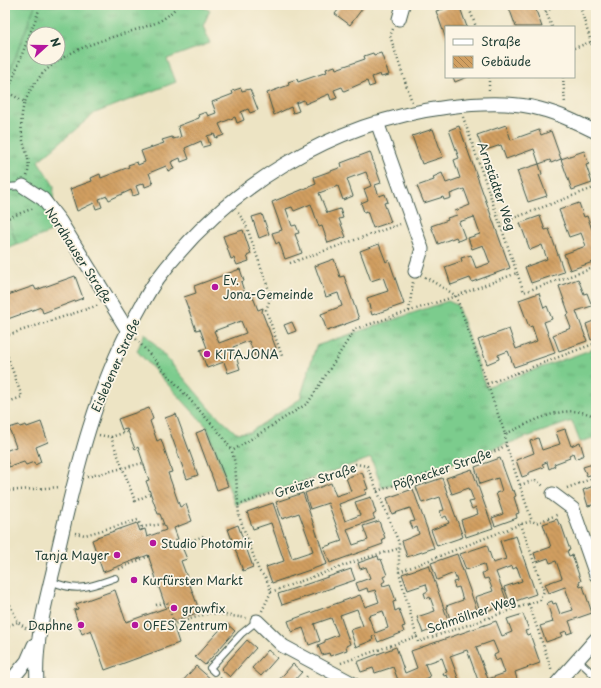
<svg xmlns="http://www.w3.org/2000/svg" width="601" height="688" viewBox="0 0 601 688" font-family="'Playpen Sans',sans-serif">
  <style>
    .grass { fill: url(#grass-tufts); stroke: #4e8460; fill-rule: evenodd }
    .pitch { fill: #7ccc8d; stroke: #4e8460 }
    .building { fill: url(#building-back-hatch); fill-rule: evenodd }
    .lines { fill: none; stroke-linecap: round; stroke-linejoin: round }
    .lane-casing { stroke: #3e564a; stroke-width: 8 }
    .street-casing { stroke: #3e564a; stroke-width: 15 }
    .path { stroke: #3e564a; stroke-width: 2.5; stroke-dasharray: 1 3; stroke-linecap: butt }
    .lane { stroke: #fff; stroke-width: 6 }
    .street { stroke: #fff; stroke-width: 13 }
    .poi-dot { fill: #b5179e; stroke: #fcf5e5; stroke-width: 1.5 }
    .labels { text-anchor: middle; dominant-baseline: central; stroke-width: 3.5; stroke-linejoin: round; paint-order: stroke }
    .street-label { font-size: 12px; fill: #1f3d34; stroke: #fcf5e5 }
    .poi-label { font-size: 12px; fill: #1f3d34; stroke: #fcf5e5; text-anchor: start }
  </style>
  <defs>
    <pattern id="grass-tufts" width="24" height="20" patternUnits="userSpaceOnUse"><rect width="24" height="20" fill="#7ccc8d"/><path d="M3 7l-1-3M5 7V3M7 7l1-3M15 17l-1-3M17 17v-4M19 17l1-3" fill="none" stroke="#65a774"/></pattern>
    <pattern id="building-back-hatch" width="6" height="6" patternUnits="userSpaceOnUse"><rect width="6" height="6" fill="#d19f61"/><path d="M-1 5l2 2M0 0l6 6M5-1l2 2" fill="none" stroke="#a98351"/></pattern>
  </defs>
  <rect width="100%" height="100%" fill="#fcf5e5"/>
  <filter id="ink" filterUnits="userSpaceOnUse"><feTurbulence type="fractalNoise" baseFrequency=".025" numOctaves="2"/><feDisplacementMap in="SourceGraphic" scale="8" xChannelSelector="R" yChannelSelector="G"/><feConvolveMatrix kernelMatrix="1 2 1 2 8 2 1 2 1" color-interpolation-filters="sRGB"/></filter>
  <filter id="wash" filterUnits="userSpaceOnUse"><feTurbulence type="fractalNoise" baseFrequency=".012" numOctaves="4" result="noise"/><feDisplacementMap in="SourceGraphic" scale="16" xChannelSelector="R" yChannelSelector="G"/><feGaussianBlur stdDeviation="0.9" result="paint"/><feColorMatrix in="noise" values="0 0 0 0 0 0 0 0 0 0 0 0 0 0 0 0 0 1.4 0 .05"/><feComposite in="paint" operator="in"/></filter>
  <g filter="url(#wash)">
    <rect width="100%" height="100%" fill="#ede4c4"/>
    <path class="grass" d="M35,5H195L210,10L203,26L210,43L167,59L176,82L95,113L38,161L54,186L51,232L17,245L5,212V176L8,175L5,162V84ZM34,34H58V58H34Z
      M448,301L457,305L486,387L596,348V437L580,442L572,421L382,488L371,458L235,505L207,427L137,351L145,333L212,411L236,433L250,432L300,399L316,346Z"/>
    <path class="pitch" d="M5,5H35L5,84Z
      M5,212L17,245L5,250Z"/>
    <g id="blocks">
      <path class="building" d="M342,5H365L350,25L335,14Z
        M448,5H459L467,27H446V39L436,11L449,7Z
        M508,5H534L542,27H516Z
        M373,53L374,55L381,53L389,75L381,77L380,74L372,77L375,85L369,87L367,81L344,91L342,87L334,90L337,98L331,100L329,94L305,104L304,100L296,103L299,111L293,113L291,107L274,115L267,93L289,85L288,82L297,79L298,82L327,72L326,69L335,66L336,69L365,59L364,56Z
        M453,77H467L455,82Z
        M241,88L242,91L250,89L258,110L250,113L248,109L241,112L244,120L237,123L235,117L219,124L224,135L216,138L214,134L207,136L210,145L203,147L201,141L185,148L189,159L181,162L180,158L171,162L174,169L168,171L166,166L149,173L153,184L145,187L144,183L136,186L139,194L133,196L131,190L109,200L107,196L99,199L102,207L96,209L94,203L77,211L70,189L92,181L91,178L100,174L101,178L129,167L128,165L137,162L138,165L145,162L141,151L164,143L162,140L172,137L173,139L181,137L178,126L199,118L198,115L206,112L208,116L216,113L212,102L233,94L232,91Z
        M506,125L511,140L539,130L541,135L551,131L561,159L551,163L550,160L539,164L534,149L506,159L501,145L483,151L477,135Z
        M459,126L510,268L472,282L470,278L451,285L445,267L462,261L461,258L471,255L476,268L490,263L483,245L472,249L468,238L480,234L474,217L459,222L465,238L458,241L456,237L438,244L431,226L448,220L447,218L457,215L455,211L470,205L464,189L450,194L451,198L444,200L443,197L424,203L417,186L434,180L433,177L442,173L446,183L460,178L454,160L459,158L449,130Z
        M433,129L443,157L422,164L412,136Z
        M584,151L589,164L586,165L592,183L572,190L561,159Z
        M370,152L381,183L375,185L379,196L385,194L388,202L384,203L391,222L373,228L367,211L364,212L361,203L368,200L364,189L371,186L366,172L347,179L353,196L343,200L338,186L319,193L327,213L340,209L343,218L339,219L346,237L328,243L322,226L319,227L311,204L294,211L292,207L286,209L292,226L296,225L299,233L295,234L302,253L285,259L279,242L276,244L272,233L282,230L272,202L316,184L314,177L342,167L341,163Z
        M539,164L542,174L539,175L547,196L528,202L517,171Z
        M579,203L584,217L587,216L596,240V261L570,270L564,254L586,246L581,233L569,237L559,210Z
        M262,214L269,234L259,238L252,217Z
        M540,216L545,230L549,229L564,272L531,283L525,267L547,259L542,245L530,250L520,223Z
        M243,230L251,254L247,256L249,261L237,265L234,258L231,259L223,236Z
        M379,244L386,262L389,260L404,304L372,315L367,298L388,291L383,277L371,281L360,251Z
        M334,259L340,277L344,276L359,319L327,331L321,314L342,306L338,293L326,297L315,266Z
        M240,269L244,281L241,282L245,294L251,292L258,310L263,308L262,312L276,348L255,356L249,341L233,347L240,369L228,373L224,362L207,368L200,350L207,348L200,329L196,330L184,297L196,293L194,286ZM241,321L246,333L219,343L214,331Z
        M75,276L83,298L43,313L41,307L5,320V296L34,286L36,290Z
        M578,279L584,294L587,293L592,306L576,311L587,341L559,351L553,335L571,328L566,315L569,314L559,286Z
        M539,293L544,308L547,306L552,319L544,322L555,353L514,367L508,351L498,355L499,359L487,364L478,340L509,329L516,349L537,341L532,326L529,327L519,300Z
        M596,320V338L591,340L586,324Z
        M292,322L296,331L288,334L284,325Z
        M149,408L153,419L150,421L157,441L161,439L172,472L168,473L180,507L186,504L192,521L174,528L178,539L174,541L177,549L182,547L187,559L181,561L200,612L172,621L179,643L105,670L91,630L82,634L74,610L78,609L76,604L115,590L126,622L166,608L148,555L103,572L92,540L97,538V537L137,523L140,531L145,529L147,537L166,530L160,514H158L146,481L149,480L138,447L135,449L127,429L122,430L118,419Z
        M176,414L198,475L187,479L165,418Z
        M41,422L48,442L36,447L41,462L35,465L34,462L26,465L24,462L9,467L5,451L16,447L9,428L19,425L20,427L26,425L27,427Z
        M206,429L228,486L217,490L196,433Z
        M565,429L571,446L580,442L584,455L575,459L573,453L569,455L570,458L554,464L555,466L549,469L547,462L542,464L544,467L528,473V475L522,477L516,460L534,453L530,441L538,438L542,450L560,444L556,432Z
        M500,458L512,491L514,490L516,496L514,497L519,513L516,514L517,518L495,526L492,518L503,514L496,493L502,491L498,478L480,484L475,467Z
        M596,463V473L587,476L583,467Z
        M472,469L493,528L466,537L461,520L478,514L476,507L472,509L469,502L474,501L469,488L452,494L446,478Z
        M362,472L368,489L365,490L366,494L339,504L345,521L360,515L355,502L371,497L376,513L373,515L375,519L347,529L353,545L368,540L363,526L379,521L385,538L382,539L383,544L330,563L324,547L342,541L328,503L310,509L305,493L331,483L336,496L351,491L346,478Z
        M442,478L463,537L437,546L431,530L449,523L446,516L442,518L440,511L444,510L440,497L422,503L416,487Z
        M596,485V504L588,506L583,490Z
        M413,489L434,548L407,557L402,541L419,534L417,527L413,529L410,522L415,521L410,508L392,514L387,498Z
        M303,493L327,564L272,583L266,567L284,561L271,523L253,529L247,512L273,503L292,558L313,551L299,513L282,519L276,502Z
        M557,519L559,524H561L570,550L567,551L569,556L572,555L581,581L579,582L580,587L583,586L592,613L569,621L573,632L567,634L566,631L561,633L563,636L546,642L540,626L553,622L547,603L552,601L553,604L556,603L560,614L573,610L565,587L549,593L545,584L562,578L556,561L550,563L548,558L537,562L534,553L551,547L543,524Z
        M238,525L253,567L243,571L228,529Z
        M516,536L536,594L510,603L504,587L522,581L517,567L513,569L512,566L496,572L508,604L481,613L475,597L493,591L488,578L484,579L482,573L486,572L484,564L466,570L460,554L487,545L493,563L506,559L500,541Z
        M457,554L478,613L451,622L446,606L463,600L459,587L455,588L453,582L457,581L454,573L437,580L431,563Z
        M378,556L379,560L381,559L387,575L383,577L385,581L382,583L383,586L390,584L396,601L393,602L394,607L395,611L399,609L405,626L402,627L404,632L378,642L375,635L372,637L373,640L356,647L350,630L363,626L357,609L340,615L350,644L346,646L347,650L330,656L329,653L322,655L318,645L325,642V640L338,635L331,618L314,624L320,641L309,645L303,628L292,632L288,621L360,595L365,607L379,602L375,590L368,592L367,588L359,591L356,583L370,578L366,567L360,569L358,563ZM383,611L388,628L375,633L368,616Z
        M429,565L449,623L423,633L417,617L435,611L430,597L426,599L424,593L428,591L426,584L408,590L402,574Z
        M351,569L355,580L282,605L278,594Z
        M523,614L529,630L525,631L527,635L530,634L540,663L515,672L518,683H479L467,650L450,656L460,683H450L447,675L444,676L443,673L447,672L442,658L425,664L430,677L425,679L426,682L425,683H396L395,681L398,680L393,667L375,673L373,668L361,672L357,662L396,647L405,673L417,668L411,651L496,621L502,636L512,632L507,619ZM493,641L498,653L494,655L496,661L500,659L505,673L488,679L476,647Z
        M226,623L235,631L205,665L195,657Z
        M247,640L256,648L230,677L221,669Z
        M268,650L277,658L261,676L252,668Z
        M293,664L302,672L292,683H276Z
        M196,666L212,680L210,683H181Z"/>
    </g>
  </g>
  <g filter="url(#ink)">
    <use href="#blocks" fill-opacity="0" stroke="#3e564a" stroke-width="1"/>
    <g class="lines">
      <g class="lane-casing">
        <path id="lane" d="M441,5V6
          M5,187L23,186
          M51,581C77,593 89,587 115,578
          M577,659L594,675L596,678
          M214,672L210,668L241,634L257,621"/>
      </g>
      <g class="street-casing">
        <path id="street" d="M399,19L403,5
          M377,122L422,249L415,271
          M23,186L43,199L60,221L128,331
          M553,494L573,509L596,575
          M257,621L283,646L352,683
          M9,683L27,661L34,645
          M37,683C34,636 49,591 59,546C77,467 96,389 135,317C142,305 148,292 156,281C226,187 331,122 448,107C478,103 510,101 540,109C560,114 578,123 596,132
          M557,683L596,639"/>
      </g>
      <path class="path" d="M468,5L476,27
        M544,5L546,12
        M552,27L546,12L555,5
        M393,29L390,36L412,102
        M591,42L581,10L593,5
        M574,48L591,42L595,54
        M489,77V91
        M563,77L565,104
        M5,91L25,102
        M8,91L41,5
        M463,117L517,273
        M27,176C32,159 24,151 22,135C21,125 21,111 25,102C42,56 90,44 132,31C152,24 164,23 178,5
        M238,213L245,222L271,296L266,310L282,356
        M5,219L34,208
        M501,223L596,187
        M290,263L400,224
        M425,277L455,295
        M456,296L505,434C533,422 565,401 596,417
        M409,311L413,282
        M5,336L99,305
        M136,339L223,437L232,451
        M5,349L22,397L5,403
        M487,384L596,343
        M505,434L506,445L532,521
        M99,435L111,437L135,501L150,494
        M111,437L129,431
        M87,477L143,463
        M520,485L535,480L545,487
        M567,488L596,477
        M5,491L60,487
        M377,491L498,450L506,445
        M238,505L356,464L367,466L399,543V572L418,642L529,604
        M521,524L544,591L540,600L529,604L552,671
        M142,530L141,527L164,524
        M75,533L85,535L138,520L141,527
        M176,546L204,536
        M119,569L151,555
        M399,572L521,524L532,521L536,523L559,514
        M271,592L362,559L397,549
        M5,594L18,622L28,630
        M156,605L167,602L174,624L210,613L246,618
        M262,611L271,592L266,578L259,571L239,516L235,464L232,451L308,403L355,329L456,296L517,273L524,292L596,267
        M5,627L18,622
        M341,663L418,636
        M220,678L223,680L221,683
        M301,683L309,674"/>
      <use href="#lane" class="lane"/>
      <use href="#street" class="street"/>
    </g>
  </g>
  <g class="poi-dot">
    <circle cx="215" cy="287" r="4"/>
    <circle cx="207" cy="354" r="4"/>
    <circle cx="153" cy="543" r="4"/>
    <circle cx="117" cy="555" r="4"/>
    <circle cx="134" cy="580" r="4"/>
    <circle cx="174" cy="608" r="4"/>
    <circle cx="81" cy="625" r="4"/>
    <circle cx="135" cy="625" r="4"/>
  </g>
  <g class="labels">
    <g class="street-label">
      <text transform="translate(497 186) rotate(71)">Arnstädter Weg</text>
      <text transform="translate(79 255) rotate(57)">Nordhauser Straße</text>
      <text transform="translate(115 365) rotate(-66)">Eislebener Straße</text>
      <text transform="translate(442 469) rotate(-19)">Pößnecker Straße</text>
      <text transform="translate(315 480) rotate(-18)">Greizer Straße</text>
      <text transform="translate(471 614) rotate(-19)">Schmöllner Weg</text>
    </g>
    <g class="poi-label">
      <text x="223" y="280">Ev.<tspan x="223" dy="14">Jona-Gemeinde</tspan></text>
      <text x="215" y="354">KITAJONA</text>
      <text x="161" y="543">Studio Photomir</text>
      <text x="109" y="555" text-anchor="end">Tanja Mayer</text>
      <text x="142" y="580">Kurfürsten Markt</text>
      <text x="182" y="608">growfix</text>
      <text x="73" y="625" text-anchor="end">Daphne</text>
      <text x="143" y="625">OFES Zentrum</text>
    </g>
  </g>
  <rect width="601" height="688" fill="none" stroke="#fcf5e5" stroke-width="20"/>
  <rect x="445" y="26" width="130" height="52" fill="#fcf5e5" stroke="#a4ab9e"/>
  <rect x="453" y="39" width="20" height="6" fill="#ffffff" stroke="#a4ab9e"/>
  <text x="481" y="46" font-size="12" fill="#1f3d34">Straße</text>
  <rect x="453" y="56" width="20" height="12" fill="url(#building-back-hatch)" stroke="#a4ab9e"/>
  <text x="481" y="66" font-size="12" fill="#1f3d34">Gebäude</text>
  <g transform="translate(46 46) rotate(69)"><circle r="19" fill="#fcf5e5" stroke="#a4ab9e"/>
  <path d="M0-3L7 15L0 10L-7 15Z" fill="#b5179e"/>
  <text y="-6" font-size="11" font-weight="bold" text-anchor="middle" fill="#1f3d34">N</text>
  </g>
</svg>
